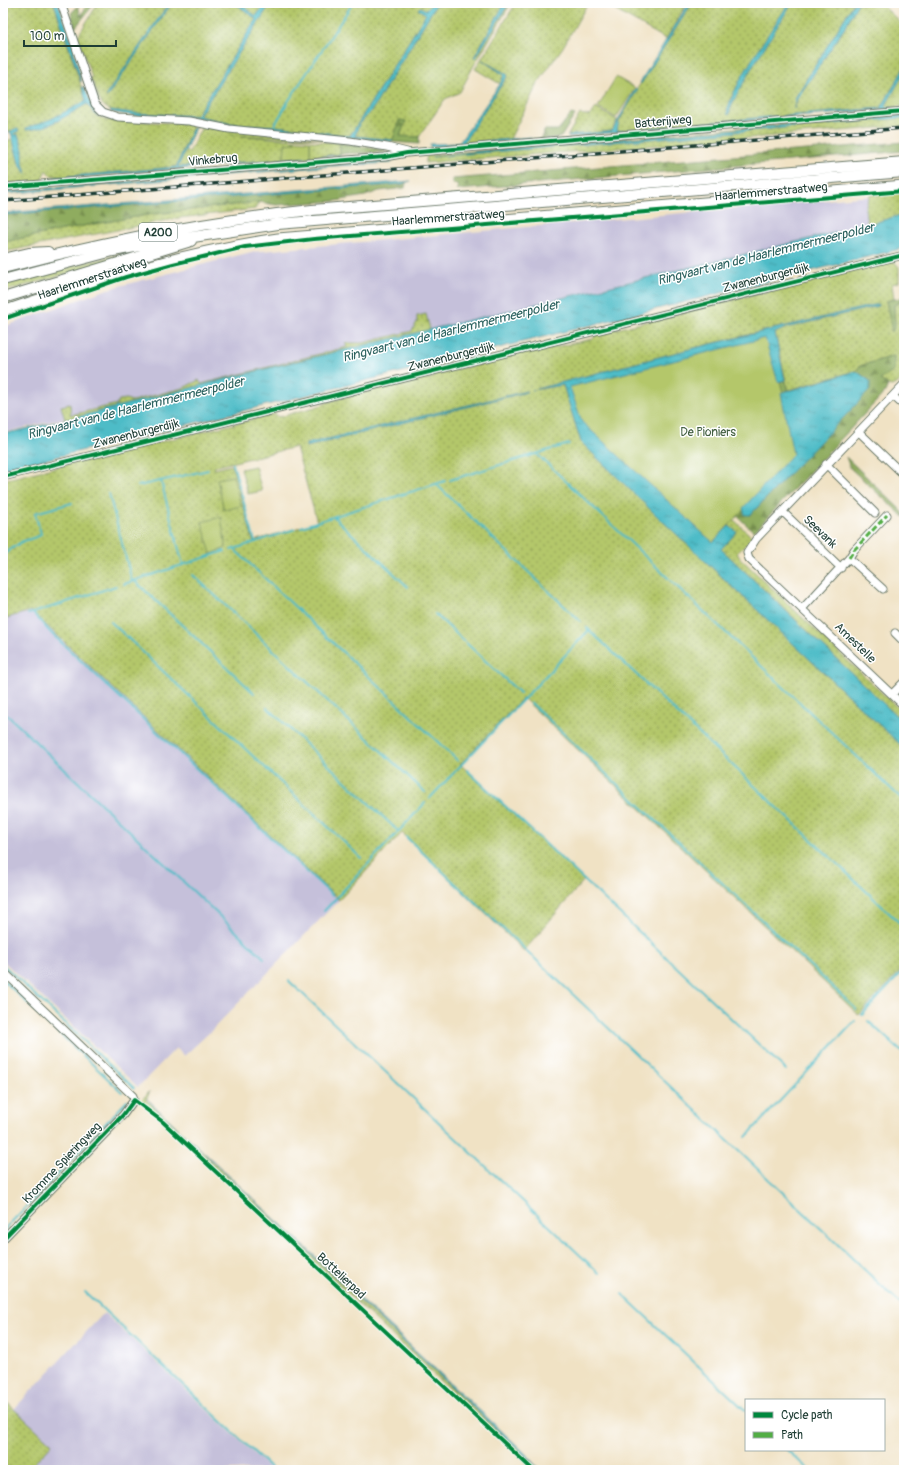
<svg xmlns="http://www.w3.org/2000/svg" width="907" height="1473" viewBox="0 0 907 1473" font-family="Pangolin,sans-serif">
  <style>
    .industrial { fill: #c5c0da }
    .grass { fill: url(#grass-dots); stroke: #6a824f; fill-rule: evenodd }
    .forest { fill: url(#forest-firs); stroke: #577449 }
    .wetland { fill: url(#wetland-marsh); stroke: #6a824f }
    .garden { fill: #b4c76a; stroke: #6a824f }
    .water { fill: url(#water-ripples); stroke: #367c7e }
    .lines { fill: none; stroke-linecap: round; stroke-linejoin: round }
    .stream { stroke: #4ebcc7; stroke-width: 2 }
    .minor-casing { stroke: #687766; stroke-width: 9 }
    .major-casing { stroke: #687766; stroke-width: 11 }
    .highway-casing { stroke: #687766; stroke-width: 12 }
    .minor { stroke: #fff; stroke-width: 7 }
    .major { stroke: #fff; stroke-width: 9 }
    .highway { stroke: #fff; stroke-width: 10 }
    .rail-casing { stroke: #1f3d34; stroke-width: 3.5 }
    .rail { stroke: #fff; stroke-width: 2; stroke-dasharray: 6; stroke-linecap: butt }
    .quiet { stroke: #52ad45; stroke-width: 3; stroke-dasharray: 6 3; stroke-linecap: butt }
    .cycleway-casing { stroke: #fff; stroke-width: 6 }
    .cycleway { stroke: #00873e; stroke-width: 4 }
    .labels { text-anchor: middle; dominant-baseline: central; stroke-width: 3; stroke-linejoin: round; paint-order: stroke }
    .shield { fill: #fff; stroke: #627771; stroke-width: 1 }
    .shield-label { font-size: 11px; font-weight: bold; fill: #1f3d34 }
    .street-label { font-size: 12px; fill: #1f3d34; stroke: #fff }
    .park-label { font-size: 12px; fill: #446042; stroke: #fff }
    .water-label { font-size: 13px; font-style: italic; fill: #2d6360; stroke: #fff }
  </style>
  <defs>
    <pattern id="grass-dots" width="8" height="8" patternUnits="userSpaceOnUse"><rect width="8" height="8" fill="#b4c76a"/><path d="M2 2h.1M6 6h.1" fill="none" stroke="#92a358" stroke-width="1.8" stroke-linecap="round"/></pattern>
    <pattern id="forest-firs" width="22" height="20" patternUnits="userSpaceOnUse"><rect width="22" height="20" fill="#8fac5e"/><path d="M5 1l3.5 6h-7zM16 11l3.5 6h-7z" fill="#748d4e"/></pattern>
    <pattern id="wetland-marsh" width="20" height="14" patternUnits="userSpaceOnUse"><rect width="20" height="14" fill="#b4c76a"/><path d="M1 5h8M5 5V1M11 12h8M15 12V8" fill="none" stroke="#92a358"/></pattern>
    <pattern id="water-ripples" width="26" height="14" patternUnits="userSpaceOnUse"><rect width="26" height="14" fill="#4ebcc7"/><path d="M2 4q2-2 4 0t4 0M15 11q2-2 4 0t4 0" fill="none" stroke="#409aa2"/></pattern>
  </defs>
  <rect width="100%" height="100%" fill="#fff"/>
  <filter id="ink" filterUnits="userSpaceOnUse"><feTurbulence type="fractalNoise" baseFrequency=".025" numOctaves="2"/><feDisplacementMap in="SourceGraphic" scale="8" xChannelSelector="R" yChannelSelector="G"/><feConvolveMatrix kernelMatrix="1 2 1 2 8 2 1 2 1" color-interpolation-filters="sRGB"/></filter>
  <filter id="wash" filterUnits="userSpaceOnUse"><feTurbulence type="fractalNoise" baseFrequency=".012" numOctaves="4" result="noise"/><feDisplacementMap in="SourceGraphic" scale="16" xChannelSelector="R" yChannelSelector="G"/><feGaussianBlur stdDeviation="0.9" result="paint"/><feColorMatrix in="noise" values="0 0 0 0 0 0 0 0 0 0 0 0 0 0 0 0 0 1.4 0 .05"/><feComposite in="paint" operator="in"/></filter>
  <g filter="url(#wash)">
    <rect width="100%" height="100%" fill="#f0e2c4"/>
    <path class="industrial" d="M871,196V224L3,433V327L108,289L251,252Z
      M31,611L339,900L210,1032L184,1056L176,1048L138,1087L3,961V619Z
      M104,1313L271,1470H28L51,1444L14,1409Z"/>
    <path class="grass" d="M3,3H54L86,101L47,122L26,128L52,124L87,104L94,114L105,120L194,124L176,167L63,177L50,175L46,170L40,182L3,185V141L10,140L12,138L19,163L26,174L23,163V150L18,134L14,135V133L19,131L4,133L3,136Z
      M98,3H169L106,96L172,3H235L256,19L196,116C174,113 122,119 105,107C98,102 96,90 93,82L91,83L90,79L92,78L78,36Z
      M239,3H266L256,16Z
      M271,3H433L426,10L418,9L426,14L350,136L276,126L232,124L199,116Z
      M437,3H505L474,57H476L509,3H511L473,67L460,92L445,99L419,137H400L405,121L400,120L393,140L355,136L359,125L374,107Z
      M516,3H588L563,47L538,83L510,139L466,143L464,142V139L508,76L483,60L504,75L500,84L475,69Z
      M602,3H687L666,39Z
      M692,3H789L737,87L730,100L729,115C737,82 774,33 792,3H854L795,98V108L797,99L844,29L858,3H880L904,26V68L881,108L616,131C617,115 680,23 692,3Z
      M596,108L617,120L612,131L568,135L580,114L590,116Z
      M904,113V126L425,163L427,156L438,154Z
      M202,127L327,139L231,135L295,140V143L285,144L284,158L281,159L178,167L185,151L189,152Z
      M310,141L340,143V154L310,157Z
      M904,192V214L867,225L865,208L870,195Z
      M259,202L255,209L179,218L3,252V242L88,225L153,214Z
      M143,250V252L3,292V285L88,262Z
      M893,260L899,267V282L892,284L894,299L886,301L895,326L894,305L904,300V346L901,347V350H904V376L897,384L891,386L879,380L894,371L893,356L860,366L856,371L788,390L775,333L786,328L878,306C762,329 647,360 533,390L563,385L581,442L656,515L904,748V967L859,1015L523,698L460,764L584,880L524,951L402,833L339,900L31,611L3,619V480L275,414L279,417L322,405L328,402L419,377C426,381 433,379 437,373L492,362L496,359L543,347L551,348L592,339L597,334ZM438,413L307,447H306V444ZM296,447L317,522L253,541L232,465L215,469L214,467Z
      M426,314L430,330L273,367L65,420L61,406L70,404L71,415L117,404L119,400L126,399L132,401L183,388L199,380L201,384L347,347L345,343H363L412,331L417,322V316Z
      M732,518L753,538L737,553L740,558L904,714V723L721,549L737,532L729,526Z
      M150,1091L146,1100L539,1470H535L175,1131L140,1101Z
      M3,1399L52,1444L28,1470H11L3,1463Z"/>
    <path class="forest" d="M88,3H95L75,28L71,13L78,6L81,16Z
      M571,114L575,115L561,137L540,139L545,130H558Z
      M399,120L406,121L400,136L419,137V144L392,142Z
      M904,142V151L458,190L457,184H452V179Z
      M340,143L384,150L385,152L340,154Z
      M406,183L405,188L379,191L365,196L336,201L276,205L259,202L153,214L88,225L3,242V215Z
      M904,297V300L894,305L895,326L892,332L886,301Z
      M894,356V371L880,380L888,385L885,392L754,532L732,511L778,382L785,380L788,390L781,393L750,515L791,472L870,381L856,371L860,366Z
      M846,457L904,513V517L850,468Z"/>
    <path class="wetland" d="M904,73V106L884,108Z"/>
    <path class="garden" d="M616,77L635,88L616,118L598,107Z
      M295,140L310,141V157L284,158L285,144L295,143Z
      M768,334L798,453L712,543L578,424L566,385Z
      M255,466L262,491L248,494L241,469Z
      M233,476L241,506L224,510L217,479Z
      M221,517L226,548L211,554L202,522Z"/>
    <path class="water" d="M54,3H58L75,50L74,51L82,81L81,82Z
      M169,3H172L107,97L106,95Z
      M235,3H239L256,16L266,3H271L199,116L232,124L276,126L350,136L426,14L418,9L420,7L426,10L433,3H437L374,107L359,125L355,136L393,140L392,142L231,125L198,118L135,116L110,112L111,110L134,113L196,116L256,19Z
      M505,3H509L475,59L474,57Z
      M689,3H692L641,84L640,82Z
      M789,3H792L750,71L731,106L729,115L727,114C728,91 774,26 789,3Z
      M854,3H858L844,29L797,99L794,109L795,98Z
      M482,60L508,75L464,142L466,143L531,137L530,139L455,147H430V144L459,143L500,84L504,75Z
      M904,68V73L885,107L893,108L892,109L784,118L783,116L881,108Z
      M82,87H84L98,117L87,104C67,115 49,129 26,130V128L51,119L86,101Z
      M636,88L638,89L619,121L617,131L776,116V118L568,137V135L612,131Z
      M904,115V118L432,157L482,151Z
      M196,126L178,167L341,155L50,180V178L59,177L176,167L192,130Z
      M14,129H18L19,131L14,133V135L18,134L23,150V163L27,176L19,163L11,133H9Z
      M391,161L392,163L332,166L3,194V192L336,164Z
      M411,181L401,184L3,215V213H5Z
      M904,214V248L3,470V434L65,420L273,367L867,225Z
      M878,304V306L786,328L775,333L785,380L778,382L765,338L570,387L582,422L707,537L713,542L729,526L737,532L721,549L904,723V748L656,515L581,442L563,385L532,390L686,350Z
      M856,371L870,381V390L750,515H745L743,508L793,454L781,393Z
      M526,391L527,392L306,447V444Z
      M147,1099L524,1452L540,1470Z"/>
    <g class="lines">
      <path class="stream" d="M273,128L289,100L353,3
        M537,454L904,801
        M233,464L255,542
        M450,480L569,444
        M161,481L183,565
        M436,484L580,621
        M138,486L208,470
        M109,494L132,581
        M334,517L408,587
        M301,527L445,481
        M234,549L458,761
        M231,550L295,529
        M3,555L21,542L39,536L41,534L35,513L72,503
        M193,575L425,792
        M135,581L254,693
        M124,584L225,551
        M33,613L116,586
        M28,614L33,613L51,633L332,895
        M435,614L520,693
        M3,621H5
        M111,622L361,858
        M587,628L904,927
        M531,703L856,1009
        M267,707L398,831
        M3,711L264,958
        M467,770L786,1070
        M429,799L589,630
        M406,837L904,1307
        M324,911L425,803
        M3,965L134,1088
        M3,980L122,1092
        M289,981L599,1273
        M862,1015L904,970
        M868,1021L904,1054
        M746,1137L855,1021
        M3,1231L127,1101
        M85,1292L273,1470
        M622,1294L746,1411
        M787,1450L809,1470"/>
    </g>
  </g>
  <g filter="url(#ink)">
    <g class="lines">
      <g class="minor-casing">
        <path id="minor" d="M61,3L95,104L103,112L118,117L189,121L229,129L350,141L387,147L407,152
          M3,187L385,157L407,153L904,111
          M904,384L756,539L747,553L749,559L904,706
          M893,396L904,406
          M859,432L904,475
          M826,464L875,513
          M3,477L904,255
          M783,512L841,568
          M849,558L854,550L887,515
          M802,609L849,558L883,589
          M895,633L904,642
          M892,694L904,682
          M3,971L133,1096L134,1100L123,1115L3,1239"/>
      </g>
      <g class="major-casing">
        <path id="major" d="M3,311C94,280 182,252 278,238L904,185"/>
      </g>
      <g class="highway-casing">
        <path id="highway" d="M3,259L29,253L48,252
          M3,268C105,241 207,221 312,210L904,162
          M3,280L113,251L167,241L278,224L904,172
          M3,298L191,241"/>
      </g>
      <use href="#minor" class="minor"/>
      <use href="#major" class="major"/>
      <use href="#highway" class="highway"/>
      <g class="rail-casing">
        <path id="rail" d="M3,201L904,128"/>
      </g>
      <use href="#rail" class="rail"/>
      <path class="quiet" d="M849,558L854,550L887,515"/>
      <g class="cycleway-casing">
        <path id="cycleway" d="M3,187L385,157L407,153L904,111
          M3,319L126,277L173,264L245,247L314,239L904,191
          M3,477L904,255
          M3,1239L123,1115L134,1100L163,1122L533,1470"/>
      </g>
      <use href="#cycleway" class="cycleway"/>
    </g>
  </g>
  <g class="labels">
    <rect class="shield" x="139" y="223" width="38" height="18" rx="3"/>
    <g class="shield-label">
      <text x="158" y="232">A200</text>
    </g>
    <g class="street-label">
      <text transform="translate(663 122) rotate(-5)">Batterijweg</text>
      <text transform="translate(213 160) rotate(-5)">Vinkebrug</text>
      <text transform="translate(771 192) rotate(-5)">Haarlemmerstraatweg</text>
      <text transform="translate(448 218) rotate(-4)">Haarlemmerstraatweg</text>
      <text transform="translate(766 278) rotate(-14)">Zwanenburgerdijk</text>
      <text transform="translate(92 279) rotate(-18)">Haarlemmerstraatweg</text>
      <text transform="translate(451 357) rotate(-14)">Zwanenburgerdijk</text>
      <text transform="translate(136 434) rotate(-14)">Zwanenburgerdijk</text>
      <text transform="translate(820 532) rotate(44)">Seevank</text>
      <text transform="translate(855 643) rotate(44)">Amestelle</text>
      <text transform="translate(62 1163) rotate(-46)">Kromme Spieringweg</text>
      <text transform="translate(341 1276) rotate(43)">Bottelierpad</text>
    </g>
    <g class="park-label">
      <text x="708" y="432">De Pioniers</text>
    </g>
    <g class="water-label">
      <text transform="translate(766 254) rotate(-14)">Ringvaart van de Haarlemmermeerpolder</text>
      <text transform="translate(451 331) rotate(-14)">Ringvaart van de Haarlemmermeerpolder</text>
      <text transform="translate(136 408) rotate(-14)">Ringvaart van de Haarlemmermeerpolder</text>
    </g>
  </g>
  <rect width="907" height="1473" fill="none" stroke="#fff" stroke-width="16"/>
  <rect x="745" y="1399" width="140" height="52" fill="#ffffff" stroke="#a5b1ae"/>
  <rect x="753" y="1412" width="20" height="6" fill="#00873e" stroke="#a5b1ae"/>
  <text x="781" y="1419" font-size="12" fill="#1f3d34">Cycle path</text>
  <rect x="753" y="1432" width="20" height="6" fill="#52ad45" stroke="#a5b1ae"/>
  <text x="781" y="1439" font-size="12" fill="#1f3d34">Path</text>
  <path d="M24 40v6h92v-6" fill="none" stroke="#1f3d34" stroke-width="2"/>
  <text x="30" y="40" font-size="12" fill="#1f3d34" stroke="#ffffff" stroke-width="3" paint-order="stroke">100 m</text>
</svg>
